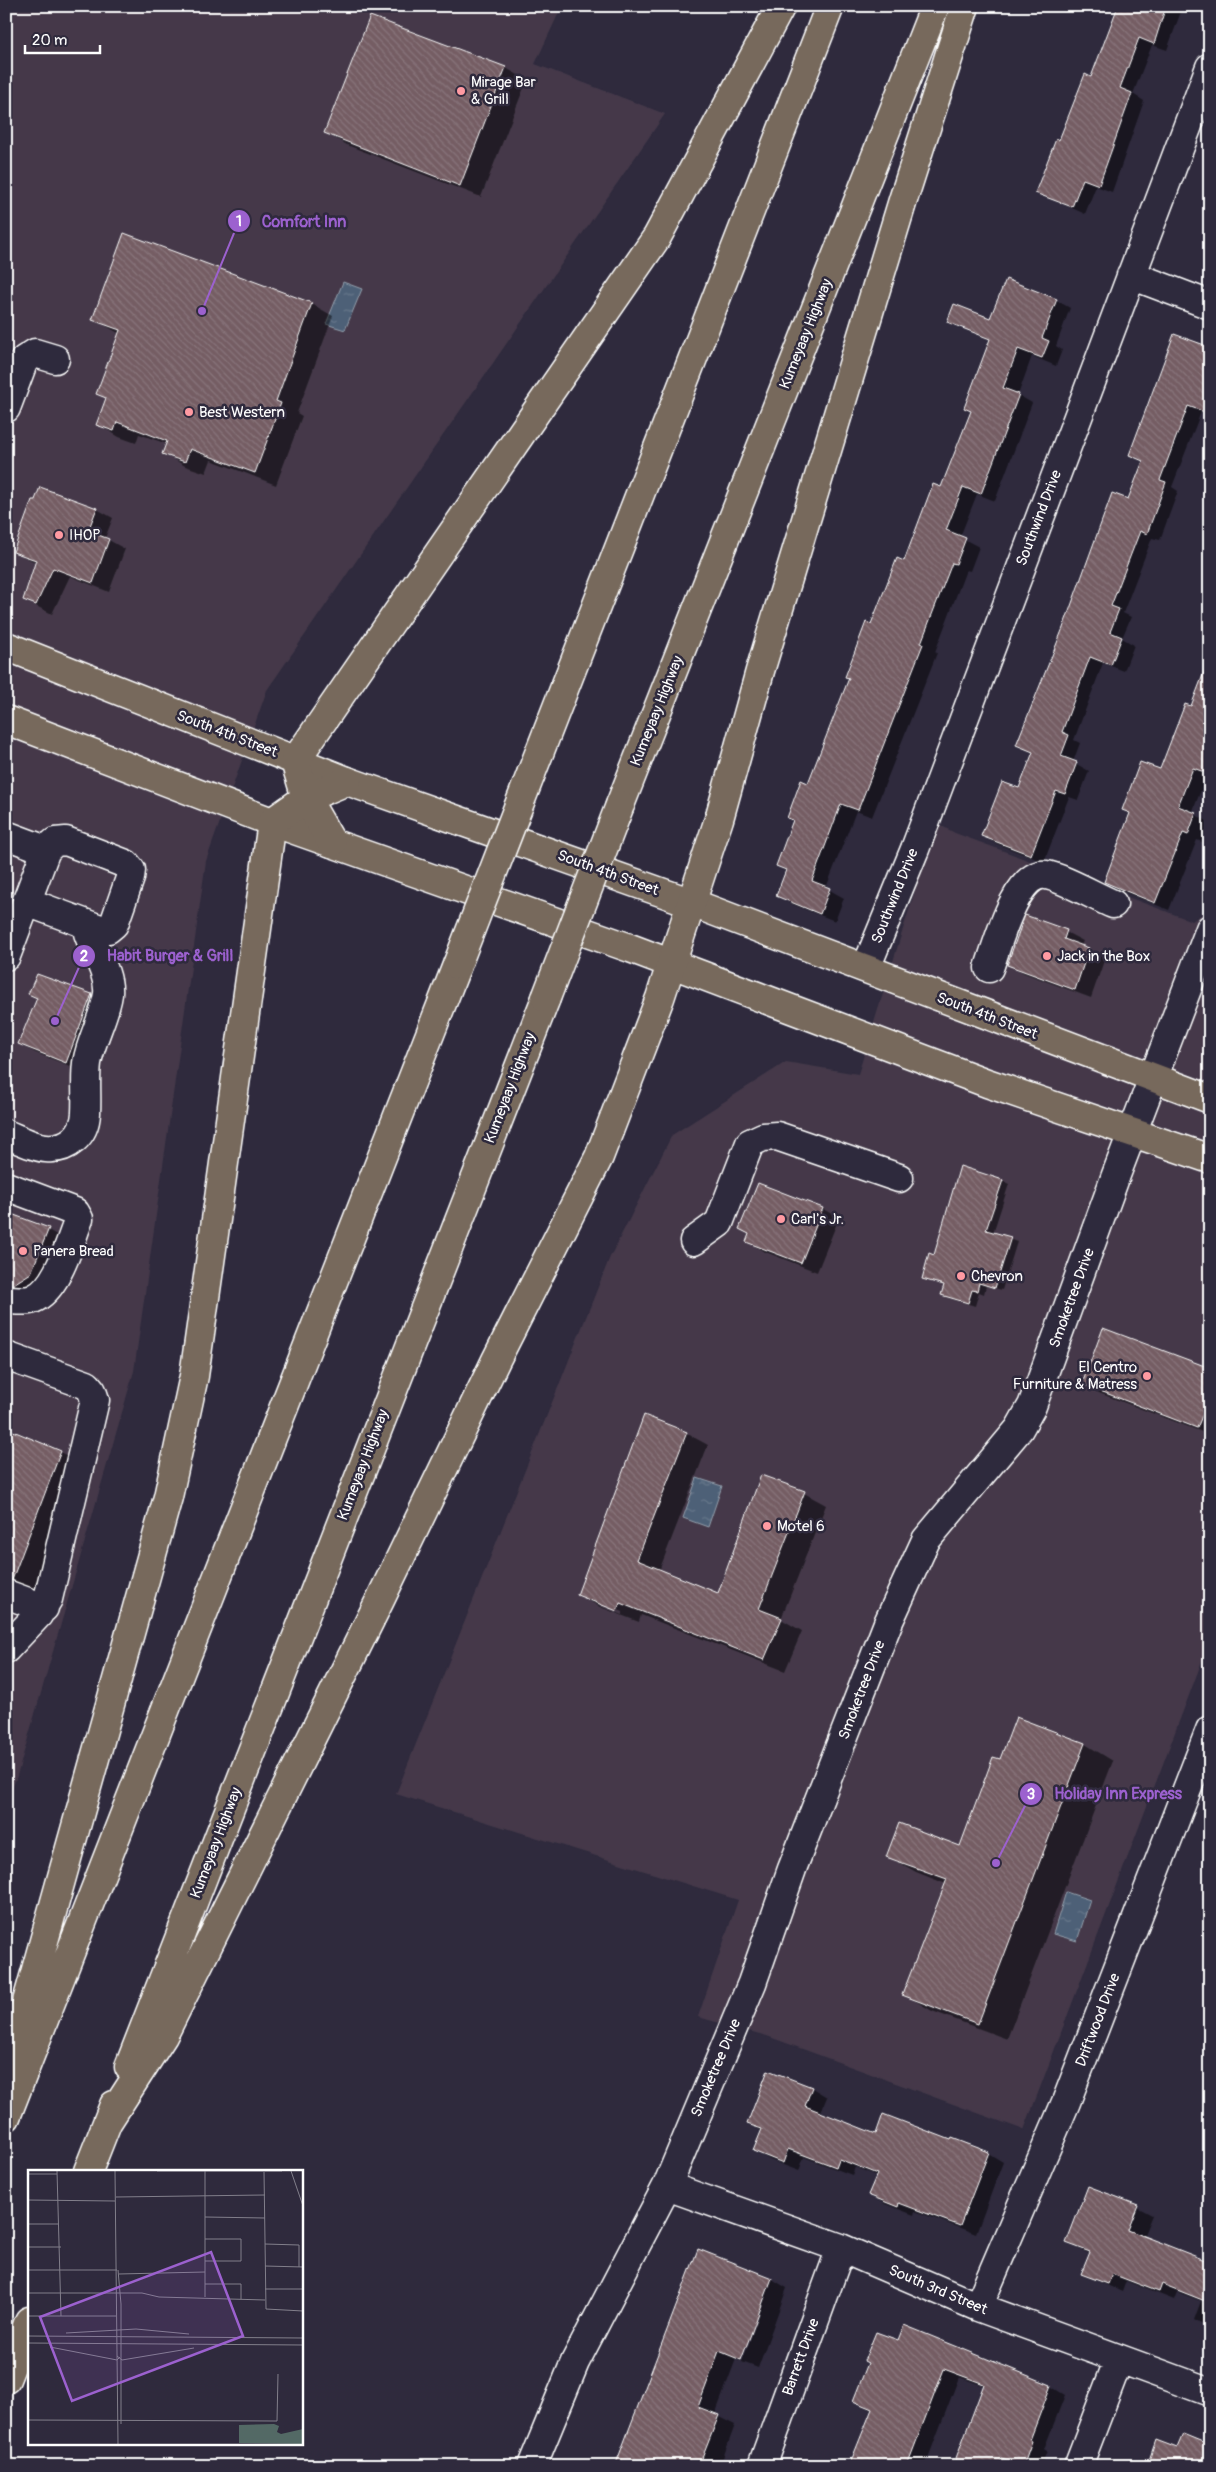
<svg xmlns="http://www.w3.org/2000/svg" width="1216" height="2472" viewBox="0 0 1216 2472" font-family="Pangolin,sans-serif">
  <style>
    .built { fill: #443949 }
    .water { fill: url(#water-ripples); stroke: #94a0ad }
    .shadow { fill: #0007; fill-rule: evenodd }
    .building { fill: url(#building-back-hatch); stroke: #fff }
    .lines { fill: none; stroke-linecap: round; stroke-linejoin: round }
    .minor-casing { stroke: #fff; stroke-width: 31 }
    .major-casing { stroke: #fff; stroke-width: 31 }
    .highway-casing { stroke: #fff; stroke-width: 31 }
    .minor { stroke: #2f2a3d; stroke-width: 28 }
    .major { stroke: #77695c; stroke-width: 28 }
    .highway { stroke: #77695c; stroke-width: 28 }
    .highway-bridge-casing { stroke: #fff; stroke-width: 31; stroke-linecap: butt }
    .highway-bridge { stroke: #77695c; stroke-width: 28 }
    .poi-dot { fill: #ff9aa2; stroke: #2f2a3d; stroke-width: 2 }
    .labels { text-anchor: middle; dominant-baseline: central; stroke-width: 5; stroke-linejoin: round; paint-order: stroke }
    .poi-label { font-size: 15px; fill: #fff; stroke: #2f2a3d; text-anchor: start }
    .street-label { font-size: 15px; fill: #fff; stroke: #2f2a3d }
    .inset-road { fill: none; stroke: #827f8b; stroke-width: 1 }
    .view { fill: #9c61cf; fill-opacity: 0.15; stroke: #9c61cf; stroke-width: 2.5 }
    .inset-edge { fill: none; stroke: #fff; stroke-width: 2.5 }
    .leader { fill: none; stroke: #9c61cf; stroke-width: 2 }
    .callout-dot { fill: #9c61cf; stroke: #2f2a3d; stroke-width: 2 }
    .mark-label { font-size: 15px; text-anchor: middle; font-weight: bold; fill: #fff }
    .callout-label { font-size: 16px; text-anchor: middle; font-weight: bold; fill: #9c61cf; stroke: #2f2a3d; stroke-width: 5; stroke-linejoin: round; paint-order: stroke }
  </style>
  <defs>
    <pattern id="water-ripples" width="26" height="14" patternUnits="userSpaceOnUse" patternTransform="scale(1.25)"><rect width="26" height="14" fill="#4d6077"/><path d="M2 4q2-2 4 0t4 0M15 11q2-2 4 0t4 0" fill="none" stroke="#68788b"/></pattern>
    <pattern id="building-back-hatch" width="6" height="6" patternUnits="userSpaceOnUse" patternTransform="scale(1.25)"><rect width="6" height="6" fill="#745d64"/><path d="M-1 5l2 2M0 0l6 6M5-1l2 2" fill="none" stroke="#89757b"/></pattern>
  </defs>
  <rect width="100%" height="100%" fill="#2f2a3d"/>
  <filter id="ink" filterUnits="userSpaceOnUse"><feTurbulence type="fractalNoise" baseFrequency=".02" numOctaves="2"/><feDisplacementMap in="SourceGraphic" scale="10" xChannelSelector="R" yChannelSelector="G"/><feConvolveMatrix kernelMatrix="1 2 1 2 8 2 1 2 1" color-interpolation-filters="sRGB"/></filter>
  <g filter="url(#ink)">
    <path class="built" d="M6,6H562L535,64L665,114L267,690L206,861L134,1371L17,1776L6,1805Z
      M936,823L955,833L1192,921L1210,909V1640L1024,2130L767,2036L698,2017L738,1900L396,1794L610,1257L672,1135L786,1062L858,1074Z"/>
    <path class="water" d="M343,282L362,289L345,330L326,324Z
      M697,1478L722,1486L708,1527L683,1518Z
      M1066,1892L1090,1900L1077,1941L1053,1934Z"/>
    <path class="shadow" d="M1118,6H1183L1167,50L1152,45L1133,94L1144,101L1112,192L1096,186L1085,214L1037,192L1091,78Z
      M370,18L506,68L527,80L481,197L347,145L326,133Z
      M125,235L312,304L333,316L297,413L302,416L276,485L211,460L206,473L185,466L164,453L167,444L139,434L136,443L119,437L98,424L107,399L97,393L120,334L94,319Z
      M1056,300L1070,308L1056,346L1062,350L1056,366L1032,356L1018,395L1032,403L995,501L977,494L960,537L979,547L970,571L966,570L935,652L937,653L872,817L856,811L826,888L844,898L835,921L792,904L778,896L787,872L777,866L872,626L942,489L972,412L991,340L949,322L991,320Z
      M1210,348V415L1201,412L1172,487L1178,491L1160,540L1152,538L1123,613L1131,617L1122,638L1134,645L1124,671L1103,663L1074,740L1080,743L1073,762L1089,771L1078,800L1069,797L1044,862L995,843L983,836L1020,790L1034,753L1017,745L1129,501L1144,462L1130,455Z
      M41,488L97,509L113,518L105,538L125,549L109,592L70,576L52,614L24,600L37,563L15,552Z
      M1210,619V630L1206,628Z
      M1210,661V776L1207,775L1192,813L1209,822L1202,842L1197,840L1169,910L1119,890L1105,882L1131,814L1123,809L1161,771L1192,708Z
      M1026,917L1066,932L1083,941L1081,946L1105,958L1091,998L1024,973L1008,964Z
      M92,995L108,1004L83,1071L36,1053L19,1044Z
      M1003,1181L1009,1184L993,1233L1017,1242L1002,1290L986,1286L984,1294L979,1292L975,1306L949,1298L943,1294L945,1286L924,1278L935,1256Z
      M758,1184L823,1209L839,1218L817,1272L763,1251L747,1241Z
      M48,1230L64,1239L31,1292L6,1283Z
      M1210,1369V1435L1099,1393L1083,1384Z
      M686,1433L708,1445L659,1571L718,1595L804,1493L826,1505L781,1619L802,1631L785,1671L641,1615L639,1622L600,1607L579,1595ZM600,1603L623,1612V1615L600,1606Z
      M60,1452L82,1464L35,1589L6,1578Z
      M1017,1719L1085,1744L1113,1761L1007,2039L932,2011L904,1994L946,1884L916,1872L888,1856L960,1847L1001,1761Z
      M812,2088L827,2097L820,2114L877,2135L952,2142L988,2153L1003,2162L976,2234L915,2211L914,2215L885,2204L870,2195L877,2176L855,2167L852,2175L804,2157L799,2171L770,2160L755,2151L762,2131L749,2123Z
      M1137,2207L1152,2215L1143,2237L1201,2260L1204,2252L1210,2255V2329L1194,2320L1201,2301L1177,2292L1174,2300L1126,2281L1122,2292L1083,2274L1090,2254L1068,2243Z
      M699,2251L772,2279H770L740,2361L736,2359L715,2415L735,2425L720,2466H616Z
      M772,2279L787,2288L758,2368L742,2362Z
      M899,2342L1050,2386L1065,2395L1044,2449L1047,2451L1041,2466H954L985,2386L959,2377L925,2466H851L873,2411L854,2401Z"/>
    <path class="building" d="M1118,6H1166L1154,44L1139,38L1120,88L1132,93L1099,185L1083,179L1072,207L1035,193L1056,139L1059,140L1085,74L1091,77Z
      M370,16L506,67L460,186L324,133Z
      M124,233L312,303L276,401L281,403L255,473L190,449L185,462L162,454L167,441L117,422L114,431L96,425L106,398L96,394L120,330L92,320Z
      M1006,279L1057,299L1042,338L1049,341L1042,358L1018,349L1003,388L1019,394L981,494L963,487L946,530L966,538L956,564L952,563L921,643L923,644L858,810L841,804L812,881L830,888L820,914L776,896L786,870L776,866L793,820L787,818L801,780L808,783L849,678L845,677L866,622L871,624L897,558L904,561L933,484L941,487L971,411L964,408L990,339L947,322L954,304L990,318Z
      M1174,334L1210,347V414L1188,406L1160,480L1166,482L1147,534L1140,531L1111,606L1119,609L1110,632L1122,637L1111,665L1090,657L1062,732L1069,735L1061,756L1077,762L1065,794L1056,791L1031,855L981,836L1002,782L1019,788L1033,752L1016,745L1063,628L1112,493L1128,499L1143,461L1129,455Z
      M40,487L97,508L88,531L109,539L93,583L53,568L36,605L23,600L36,560L13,552L32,500H35Z
      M1208,662L1210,774L1193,768L1178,806L1196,813L1188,835L1183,833L1155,903L1104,882L1130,813L1122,810L1140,762L1160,769L1185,704L1191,706Z
      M1025,915L1067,930L1064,939L1089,948L1075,990L1007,965Z
      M37,974L92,994L66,1063L18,1044L37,998L28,994Z
      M960,1166L1003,1180L986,1230L1011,1237L995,1288L979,1283L977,1291L972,1290L968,1303L941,1295L944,1285L922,1279L929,1253L934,1255Z
      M758,1183L823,1208L801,1263L746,1242L749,1234L739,1229Z
      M6,1212L49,1228L31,1273L12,1285L6,1284Z
      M1103,1328L1210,1368V1397L1197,1428L1082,1384Z
      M644,1415L687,1432L637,1560L718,1593L761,1475L805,1491L759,1609L782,1618L764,1660L620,1603L617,1611L577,1595Z
      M6,1428L61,1451L12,1580L6,1579Z
      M1016,1717L1085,1743L978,2024L902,1995L947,1879L886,1857L899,1823L960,1846L993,1757L1000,1759Z
      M768,2070L812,2087L805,2106L876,2134L883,2114L951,2140L952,2138L989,2152L960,2226L899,2203L898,2207L868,2195L877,2174L839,2159L836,2167L788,2149L783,2163L753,2151L762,2129L747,2124Z
      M1088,2186L1138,2205L1128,2230L1210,2262V2303L1162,2284L1159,2292L1112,2274L1108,2284L1081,2274L1090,2252L1066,2243Z
      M698,2249L772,2278L751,2334L741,2360L719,2351L698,2407L719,2415L699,2466H615Z
      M904,2325L1051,2385L1030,2440L1032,2441L1023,2466L1002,2458L999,2466H953L984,2384L944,2369L908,2463L909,2466H849L872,2409L853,2401L868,2363L864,2361L876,2332L898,2340Z
      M1183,2434L1210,2445V2466H1147L1156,2440L1177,2448Z"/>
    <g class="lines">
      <g class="minor-casing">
        <path id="minor" d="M1131,275L1210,305
          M6,408L24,360L35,353L55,359
          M6,835L46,850
          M6,956L46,850L55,842L66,841L126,864L131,870L130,878L114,924L108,929H100L27,902
          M866,968L915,849L1210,67
          M989,968C997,946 1016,871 1046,875C1058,876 1099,898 1113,904
          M6,1134C18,1139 33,1147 46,1148C68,1150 85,1135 86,1113C87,1096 85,1079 87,1063C91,1039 105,1016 108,994C110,974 94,951 88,933L91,926
          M6,1186L75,1212L79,1219C70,1241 58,1289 33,1299C25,1302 15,1300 6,1300
          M694,1241L719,1223L750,1143L763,1137L777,1136L899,1178
          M6,1356L87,1385L92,1391L95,1400L48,1599L38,1615L6,1649
          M6,1594L44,1608
          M667,2186L841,2248L978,2307L1210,2392
          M978,2307L1066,2102L1210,1730
          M532,2466L575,2362L667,2186L752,1983L792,1869L888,1623L926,1540L1019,1429L1032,1406L1116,1175L1210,929
          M762,2466L841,2248
          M1078,2466L1119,2359"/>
      </g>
      <g class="major-casing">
        <path id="major" d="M6,646L347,781L692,903L1210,1099
          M6,720L272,822L630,948L987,1083L1210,1159"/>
      </g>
      <g class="highway-casing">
        <path id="highway" d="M531,774L830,6
          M620,805L935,6
          M332,843L306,798L295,761L657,237L781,6
          M129,2067L546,998
          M6,2077L168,1497L194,1376L272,822L306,798L347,781
          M6,2117L457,965
          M108,2121L163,2036L380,1600L496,1360L599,1157L660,998L719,819L760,671L903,200L965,6
          M88,2171L114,2105
          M6,2379L29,2321"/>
      </g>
      <use href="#minor" class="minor"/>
      <use href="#major" class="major"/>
      <use href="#highway" class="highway"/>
      <g class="highway-bridge-casing">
        <path id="highway-bridge" d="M457,965L531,774
          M546,998L620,805"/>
      </g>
      <use href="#highway-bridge" class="highway-bridge"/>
    </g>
  </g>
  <g class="poi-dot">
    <circle cx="461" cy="91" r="5"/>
    <circle cx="189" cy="412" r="5"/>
    <circle cx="59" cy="535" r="5"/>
    <circle cx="1047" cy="956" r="5"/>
    <circle cx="781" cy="1219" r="5"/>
    <circle cx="23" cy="1251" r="5"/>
    <circle cx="961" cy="1276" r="5"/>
    <circle cx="1147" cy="1376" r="5"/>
    <circle cx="767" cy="1526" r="5"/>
  </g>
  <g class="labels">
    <g class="poi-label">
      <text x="471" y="82">Mirage Bar<tspan x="471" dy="17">&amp; Grill</tspan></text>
      <text x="199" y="412">Best Western</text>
      <text x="69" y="535">IHOP</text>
      <text x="1057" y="956">Jack in the Box</text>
      <text x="791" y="1219">Carl's Jr.</text>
      <text x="33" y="1251">Panera Bread</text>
      <text x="971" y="1276">Chevron</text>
      <text x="1137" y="1367" text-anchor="end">El Centro<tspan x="1137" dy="17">Furniture &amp; Matress</tspan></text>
      <text x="777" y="1526">Motel 6</text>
    </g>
    <g class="street-label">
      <text transform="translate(806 334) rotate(-68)">Kumeyaay Highway</text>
      <text transform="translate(1039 518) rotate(-69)">Southwind Drive</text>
      <text transform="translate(657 711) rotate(-68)">Kumeyaay Highway</text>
      <text transform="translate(227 734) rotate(21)">South 4th Street</text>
      <text transform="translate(608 873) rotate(20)">South 4th Street</text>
      <text transform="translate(895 896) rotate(-68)">Southwind Drive</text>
      <text transform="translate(987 1016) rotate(21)">South 4th Street</text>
      <text transform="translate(510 1088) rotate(-69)">Kumeyaay Highway</text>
      <text transform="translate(1072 1298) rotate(-70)">Smoketree Drive</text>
      <text transform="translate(363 1465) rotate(-69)">Kumeyaay Highway</text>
      <text transform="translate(862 1690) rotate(-69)">Smoketree Drive</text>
      <text transform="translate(216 1843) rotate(-69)">Kumeyaay Highway</text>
      <text transform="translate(1098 2020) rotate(-69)">Driftwood Drive</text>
      <text transform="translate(716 2068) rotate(-67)">Smoketree Drive</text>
      <text transform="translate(938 2290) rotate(23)">South 3rd Street</text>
      <text transform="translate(801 2357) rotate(-70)">Barrett Drive</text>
    </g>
  </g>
  <g transform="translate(28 2170)">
    <rect width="275" height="275" fill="#2f2a3d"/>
    <path d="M246,254L251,256L249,262L253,264L275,259V274L211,273V255Z" fill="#536965"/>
    <path class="inset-road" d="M29,1L33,146M87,1L90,274M129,1H254M177,1V127M263,1L275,36M236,2L238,139L275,141M0,4H29M88,27L237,25M0,30L87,31M177,47L237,48M0,54H31M177,69H213V91H177M237,74L271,75V97M0,77H33M237,96L275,97M0,100H89M90,100L93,134V254M91,104L177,102M177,114H213V129M237,119H275M0,123H114L131,127L237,130M0,146H88M38,163L108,159L161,164M0,166L275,168M0,173L275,175M22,177L89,190L92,187M89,186L94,190L166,178M0,250L249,251L250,204"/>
    <path class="view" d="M183,82L215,166L44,231L12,147Z"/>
    <rect width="275" height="275" class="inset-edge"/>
  </g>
  <path class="leader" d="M202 311L239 221M55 1021L84 956M996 1863L1031 1794"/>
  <g class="callout-dot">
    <circle cx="202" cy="311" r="5"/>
    <circle cx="55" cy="1021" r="5"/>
    <circle cx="996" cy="1863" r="5"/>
    <circle cx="239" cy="221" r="12"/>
    <circle cx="84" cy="956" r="12"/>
    <circle cx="1031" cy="1794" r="12"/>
  </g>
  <g class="mark-label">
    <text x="239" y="226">1</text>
    <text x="84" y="961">2</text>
    <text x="1031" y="1799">3</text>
  </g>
  <g class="callout-label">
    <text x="304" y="227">Comfort Inn</text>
    <text x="170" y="961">Habit Burger &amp; Grill</text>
    <text x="1118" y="1799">Holiday Inn Express</text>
  </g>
  <rect width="1216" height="2472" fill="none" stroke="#2f2a3d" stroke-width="25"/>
  <rect x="12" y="12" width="1191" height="2447" fill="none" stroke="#fff" stroke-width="2" filter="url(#ink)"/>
  <path d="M25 45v8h75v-8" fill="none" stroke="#ffffff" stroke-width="2.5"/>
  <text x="32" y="45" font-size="15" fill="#ffffff" stroke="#2f2a3d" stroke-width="4" paint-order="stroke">20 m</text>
</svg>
